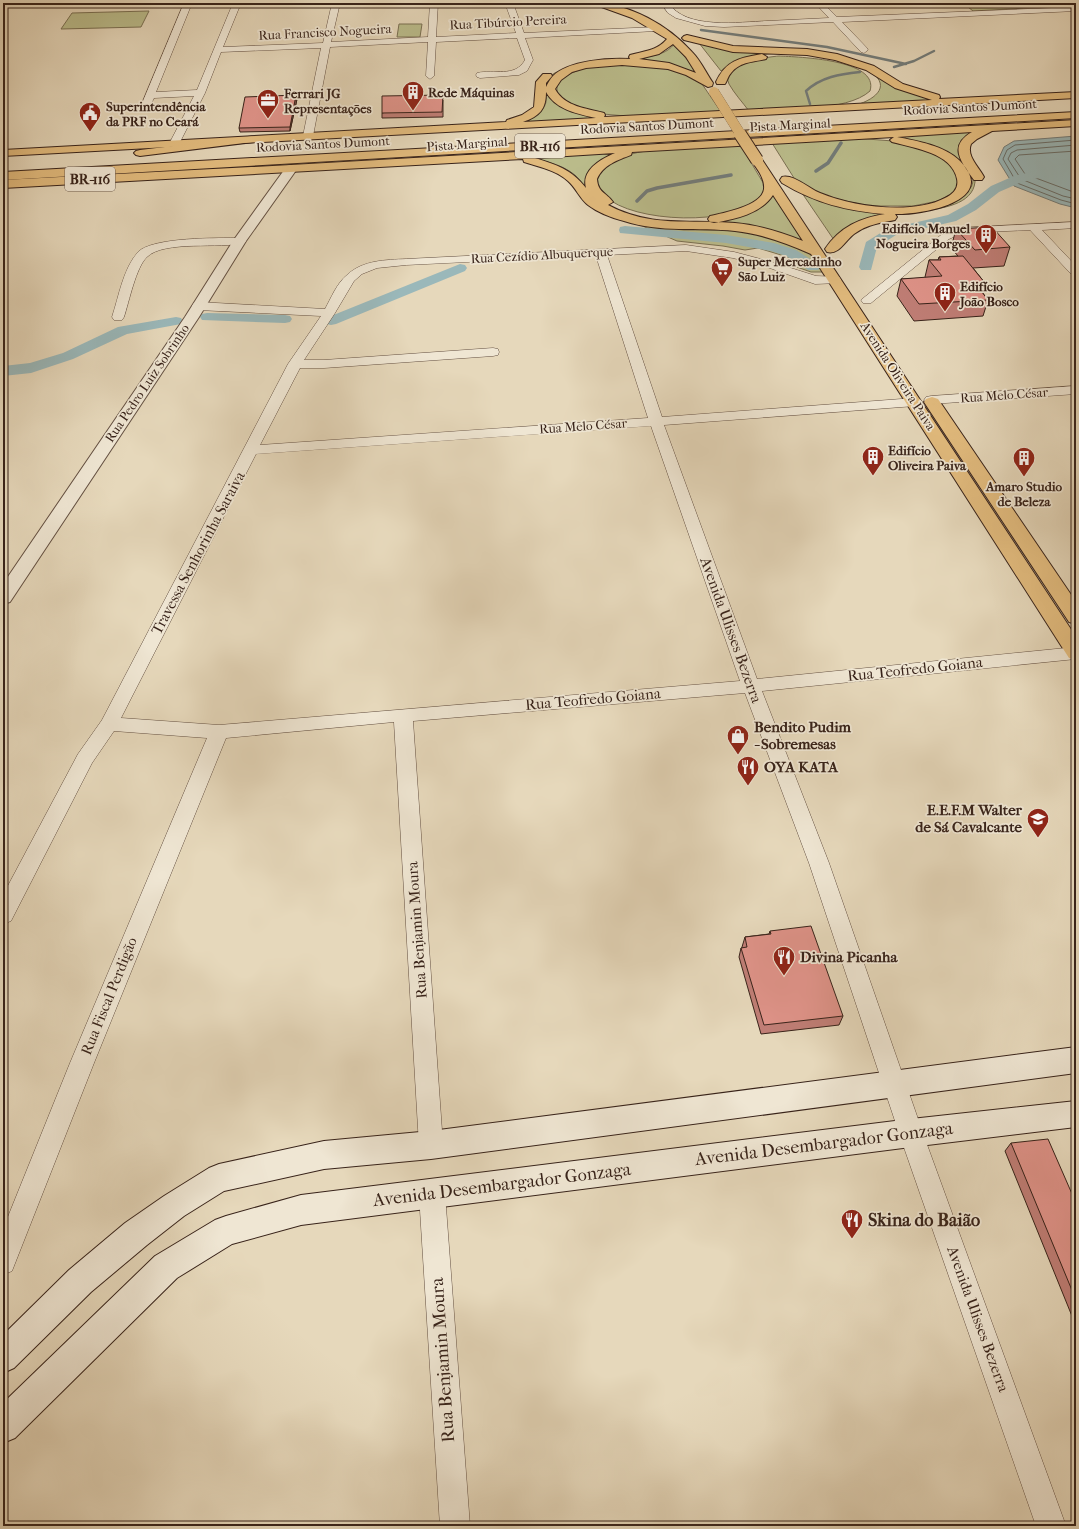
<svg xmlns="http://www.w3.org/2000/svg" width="1079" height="1529" viewBox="0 0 1079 1529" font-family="'IM FELL French Canon',serif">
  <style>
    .green { fill: #bbbd8c; stroke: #7a7053 }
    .water { fill: #9ab8ba; stroke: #737c7a }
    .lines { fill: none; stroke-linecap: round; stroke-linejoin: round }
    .shore { stroke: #696e6a; stroke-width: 1 }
    .stream-far1 { stroke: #737c7a; stroke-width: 2.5 }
    .stream { stroke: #737c7a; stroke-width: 3.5 }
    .canal { fill: #9ab8ba; fill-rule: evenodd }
    .minor-casing { stroke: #645042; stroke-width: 1 }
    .tertiary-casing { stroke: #645042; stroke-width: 2 }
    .secondary-casing { stroke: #38231a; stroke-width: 2 }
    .primary-casing { stroke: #38231a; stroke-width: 2 }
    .trunk-casing { stroke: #38231a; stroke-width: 2 }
    .minor { fill: #efe6d3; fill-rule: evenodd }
    .tertiary { fill: #efe6d3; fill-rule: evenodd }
    .secondary { fill: #efe6d3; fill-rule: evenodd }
    .primary { fill: #e3bc7e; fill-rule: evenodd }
    .trunk { fill: #e3bc7e; fill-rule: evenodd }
    .primary-bridge-far1-casing { stroke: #38231a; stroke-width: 10; stroke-linecap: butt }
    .primary-bridge-casing { stroke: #38231a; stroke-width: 14; stroke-linecap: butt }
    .primary-bridge-far1 { stroke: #e3bc7e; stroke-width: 10 }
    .primary-bridge { stroke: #e3bc7e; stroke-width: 12 }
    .wall { fill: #c07e76; stroke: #38231a }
    .shaded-wall { fill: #9c6760; stroke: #38231a }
    .building { fill: #df9389; stroke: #38231a }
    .labels { text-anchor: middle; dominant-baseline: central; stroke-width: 3.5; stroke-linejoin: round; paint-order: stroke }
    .far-street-label { font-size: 13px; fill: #38231a; stroke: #efe6d3 }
    .far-poi-label { font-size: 13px; font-weight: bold; fill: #38231a; stroke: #efe6d3; text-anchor: start }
    .shield { fill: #efe6d3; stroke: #6f5e52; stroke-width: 1 }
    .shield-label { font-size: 14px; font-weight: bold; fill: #38231a }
    .street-label { font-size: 15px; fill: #38231a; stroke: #efe6d3 }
    .poi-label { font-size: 15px; font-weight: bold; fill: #38231a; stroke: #efe6d3; text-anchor: start }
    .near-street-label { font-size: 18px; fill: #38231a; stroke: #efe6d3 }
    .near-poi-label { font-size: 18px; font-weight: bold; fill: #38231a; stroke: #efe6d3; text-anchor: start }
  </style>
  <rect width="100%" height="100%" fill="#e6d8bb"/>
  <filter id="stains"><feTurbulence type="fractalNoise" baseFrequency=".005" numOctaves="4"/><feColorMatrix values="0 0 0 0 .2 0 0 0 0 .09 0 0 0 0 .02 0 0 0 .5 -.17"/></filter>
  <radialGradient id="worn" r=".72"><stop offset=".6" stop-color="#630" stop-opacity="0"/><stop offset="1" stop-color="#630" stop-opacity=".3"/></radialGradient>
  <path class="green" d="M963,3H1059L1063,6L973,11Z
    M149,11L141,27L61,29L72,13Z
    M399,24H422L420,37H397Z
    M699,43L744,51L795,53L831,56L864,66L891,85L906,91L947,100L856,105C877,99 893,84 867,70C836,52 748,43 721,71Z
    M674,44L690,63L695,72L667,64L617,60L558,74L553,99L607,118L515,123C525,119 538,117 544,107C552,95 534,79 562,70C576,65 592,62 607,60C625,57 663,61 674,44Z
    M779,56C797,57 880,59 870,91C847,112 781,109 749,111C743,103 734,93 729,84C719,63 767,57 779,56Z
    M639,63L680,71L700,81L721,112L637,117L603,114L590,111L565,101L557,92V83C579,63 610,64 639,63Z
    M981,131L966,137C969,149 976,170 975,182C970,227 859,199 834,240L802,193L881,212L956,200C1005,173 934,147 911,141C902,138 892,137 883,136Z
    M854,138L893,141L919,147L950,162L961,178L954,193L938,201L913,206H869L827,197L799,183L794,178L772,143Z
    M740,144L765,186C764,189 762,194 760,197C735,227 632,223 605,196C585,177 608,162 626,156C641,150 658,150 674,149C696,147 718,146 740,144Z
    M622,151C611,156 595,161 589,172C585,180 587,188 593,194C624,228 706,228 747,214C758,210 766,203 773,195L804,243C779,230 751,224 722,224C687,223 653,226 620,213C608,209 597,204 589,194C584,188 581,180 575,175C560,163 541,160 523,157Z
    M640,225L662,228L728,229L749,231L801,248L810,254L823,272H811L791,265V258L758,248L745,250L723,246L677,241Z"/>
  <path class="water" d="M1076,136V208L1060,204L1014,186L998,160L1004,147L1014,141Z"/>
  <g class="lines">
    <path class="shore" d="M1076,140L1015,145L1007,150L1003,159L1017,183L1061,200L1076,204
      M1076,145L1017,150L1011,153L1008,159L1021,179L1063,196L1076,199
      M1076,151L1019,155L1015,159L1025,174L1076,193"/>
    <path class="stream-far1" d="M701,30L827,47L906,64
      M894,67L914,61L934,51
      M810,104L806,91C821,77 840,74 860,72"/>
    <path class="stream" d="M816,171L828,163L841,143
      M637,201L647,191L657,188L731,175"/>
    <path class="canal" d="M1076,161V169L1022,182L999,192L976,210L956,221L896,235L877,247L871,270H861L859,267L866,242L887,229L948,215L968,204L991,186L1014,176Z
      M625,226L726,235L774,243L796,250L818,264L820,267L818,270H808L786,256L771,251L726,243L620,233L619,230L620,227Z
      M460,264L465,265L467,268L465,271L336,324L331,325L326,324L324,321L326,318Z
      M207,313L285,315L290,316L292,319L290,322L285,323L202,320L200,317L202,314Z
      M176,317L181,318L183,321L181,324L127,334L73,359L31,373L3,376V366L30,363L63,353L118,327Z"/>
    <g class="minor-casing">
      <path id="minor" d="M184,3H192L156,92L197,90L233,3H241L223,47L323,43L332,3H340L331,42L428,37L430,3H438L436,37L516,33L505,3H513L524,33L656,27L660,29L656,31L525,38L533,60L527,71L519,75L480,78L477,77L476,75L477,73C494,69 515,78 525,60L517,38L436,42L434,76L430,79L426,76L428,42L330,47L313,136L308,139L303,136L321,48L221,52L205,93L179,144L174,147L169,144L194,96L154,98L149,108L146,109L141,106Z
        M661,3H669C685,30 740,22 767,21C788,20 808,19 829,18L815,3H823L837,17L1076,7V11L842,22L867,48L868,50L864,53L861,52L833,22L724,27L705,26L676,18L668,13Z
        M1076,222V228L1042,230L1076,266V277L1072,275L1030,230L963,233L949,239L871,303H863L861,300L941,235L957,228Z
        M240,238L244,239L246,241L244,243C221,249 164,240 147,257C136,267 129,302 124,317L122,320H114L112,317C119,296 123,269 138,252C153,237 218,238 240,238Z
        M686,245L734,252L772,262L816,276L839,277L841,280L839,283L815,284L764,266L733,258L686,251L607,255L662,417L915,398L920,399L922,402L920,405L915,406L664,425L757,679L1076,647V659L762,691L829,863L925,1139L1066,1526H1036L901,1139L809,863L745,693L413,721L443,1145L440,1154L431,1157L422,1154L419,1145L394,722L226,738L94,1063L12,1271L3,1275V1229L70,1063L207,738L114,731L92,763L11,921L3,924V895L78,754L102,720L288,364L321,316L198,310L194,309L192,306L194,303L198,302L325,309C331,298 337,283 347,275C363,260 386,260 406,259ZM596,256L648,418L260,445L300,368H324L493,356L498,355L499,352L498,349L493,348L324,360H304L335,313L354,281L362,274L377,268L406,265ZM651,426L740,681L219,725L121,718L256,454Z
        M1076,386V394L931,404L926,403L924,400L926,397L931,396Z
        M432,1181L441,1185L445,1194L470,1526H440L419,1194L423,1185Z"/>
    </g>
    <g class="tertiary-casing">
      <path id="tertiary" d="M291,165L295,166L297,169L246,241L199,317L10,602L3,604V584L185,317L233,241L287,166Z"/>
    </g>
    <g class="secondary-casing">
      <path id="secondary" d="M1076,1047V1073L431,1159L324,1169L224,1191L184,1216L147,1245L91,1292L14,1368L3,1373V1335L69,1270L125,1223L164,1196L209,1168L219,1164L324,1141L431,1131Z
        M1076,1101V1127L911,1147L301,1225L232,1244L177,1278L15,1438L3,1443V1403L155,1256L215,1220L226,1216L301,1195L911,1119Z"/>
    </g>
    <g class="primary-casing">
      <path id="primary" d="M594,3C629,3 669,26 692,52C701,61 706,73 713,83L712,86L708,87L686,75L668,69L622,65L586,68L572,72L561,80L555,89C565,107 586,108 604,113L605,115L604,117L932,100L895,88L866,70L835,60L807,55L733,52L684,40L682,38L684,36L687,35L733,46L807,49L837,54L874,66L903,84L939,95L940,97L939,99L1076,92V98L3,156V150L506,122L507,120L522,115L534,107L536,82L543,74H551L552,76L546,83V87C548,83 550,79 553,76C569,60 609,58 630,59L629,57L630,55C644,51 657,51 667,39L632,18L596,5ZM673,44L686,57L696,73L669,63L639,59L659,54ZM546,92C556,110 578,114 596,118L523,122C540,116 546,109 546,92Z
        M762,54L767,57L766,59C753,62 739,62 731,73C728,76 727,81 725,84H717L716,82C726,60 740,58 762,54Z
        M1076,120V126L992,131L977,139L971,144C966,156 979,167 984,177L982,180H974C962,163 947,146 972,132L897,137C918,141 945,146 960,161C1000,202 920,215 895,214L897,217L895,220C881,223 867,224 854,234C845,241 839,255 827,252L825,249C840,227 860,218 885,214C847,211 815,203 782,183L780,180L782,177C794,174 809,189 820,193C853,207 913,215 945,198C953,194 959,188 957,179C952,153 914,148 892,142L890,140L894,137L632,152L631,155C618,160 603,165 597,179C598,193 606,192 613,202L608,205C651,228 689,219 735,223C758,225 781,232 803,241L773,195C761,214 735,219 714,223L710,222L708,219L710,216C723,213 762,206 764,189C765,178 757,169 751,160L753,158H761L1076,637V660L1069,658L811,254C786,243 762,234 735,231C698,227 660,233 624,221C612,218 597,212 588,205C580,199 576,188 568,181C556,170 539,167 524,162L523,159L3,188V180L291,165ZM615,153C601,159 581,170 586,188C571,169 557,165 535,158Z
        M932,397L938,399L1076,602V624L1069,622L924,402L926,399Z"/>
    </g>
    <g class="trunk-casing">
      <path id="trunk" d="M1076,112V118L3,180V172Z
        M257,136L261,137L263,139L261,141L140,156L136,155L134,153L136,151L140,150Z"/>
    </g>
    <use href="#minor" class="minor"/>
    <use href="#tertiary" class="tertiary"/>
    <use href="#secondary" class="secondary"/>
    <use href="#primary" class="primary"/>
    <use href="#trunk" class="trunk"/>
    <g class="primary-bridge-far1-casing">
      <path id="primary-bridge-far1" d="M714,92L741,135"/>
    </g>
    <g class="primary-bridge-casing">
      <path id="primary-bridge" d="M740,134L757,160"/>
    </g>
    <use href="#primary-bridge-far1" class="primary-bridge-far1"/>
    <use href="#primary-bridge" class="primary-bridge"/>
  </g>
  <path class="wall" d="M296,95L297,99L290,131L240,132L239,128Z
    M443,100V117L382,118V113Z
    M956,229L1010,247L1004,266L973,268L985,283L982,292L988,300L983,316L914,321L897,296L901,279L926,278L925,277L929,260H938L939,257L958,256L951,248Z
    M770,931L843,1016L839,1025L761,1034L739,957L741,948H742V947L745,937L769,934Z
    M1011,1143L1076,1203V1326L1005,1151Z"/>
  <path class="shaded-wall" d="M296,95L297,99L290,131V127Z"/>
  <path class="building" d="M296,95L290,127L239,128L245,97Z
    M443,95L442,112L382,113V96Z
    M992,227L1010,247L975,250L956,229Z
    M963,256L985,283H975L988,300L919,304L901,279L942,276L929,260H941L939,257Z
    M811,926L843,1016L764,1025L741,948L747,947L745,937L771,934L770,931Z
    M1048,1139L1076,1203V1300L1011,1143Z"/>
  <defs>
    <g id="building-pin" transform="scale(1.15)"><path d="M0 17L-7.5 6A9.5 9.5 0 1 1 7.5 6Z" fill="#8f2418" stroke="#efe6d3"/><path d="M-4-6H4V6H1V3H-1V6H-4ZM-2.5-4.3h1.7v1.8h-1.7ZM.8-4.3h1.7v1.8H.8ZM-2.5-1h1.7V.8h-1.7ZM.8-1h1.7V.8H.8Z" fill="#fff"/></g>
    <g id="office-pin" transform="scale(1.15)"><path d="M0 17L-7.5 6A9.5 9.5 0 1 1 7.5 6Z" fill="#8f2418" stroke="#efe6d3"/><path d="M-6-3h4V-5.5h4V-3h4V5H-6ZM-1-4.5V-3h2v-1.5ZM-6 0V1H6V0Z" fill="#fff"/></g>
    <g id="civic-pin" transform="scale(1.15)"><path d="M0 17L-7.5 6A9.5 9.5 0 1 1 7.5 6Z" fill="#8f2418" stroke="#efe6d3"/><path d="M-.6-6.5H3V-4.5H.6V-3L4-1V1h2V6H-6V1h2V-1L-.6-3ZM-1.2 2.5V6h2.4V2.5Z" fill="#fff"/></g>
    <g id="supermarket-pin" transform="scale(1.15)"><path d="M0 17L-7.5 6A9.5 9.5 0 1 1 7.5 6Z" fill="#8f2418" stroke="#efe6d3"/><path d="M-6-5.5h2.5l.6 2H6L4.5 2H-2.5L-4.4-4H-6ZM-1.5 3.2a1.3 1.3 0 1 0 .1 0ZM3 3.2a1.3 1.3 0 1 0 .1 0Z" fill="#fff"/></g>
    <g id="shop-pin" transform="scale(1.15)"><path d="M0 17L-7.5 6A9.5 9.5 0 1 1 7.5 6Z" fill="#8f2418" stroke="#efe6d3"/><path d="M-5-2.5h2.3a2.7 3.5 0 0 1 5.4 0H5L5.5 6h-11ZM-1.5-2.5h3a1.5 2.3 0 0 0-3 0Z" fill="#fff"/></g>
    <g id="restaurant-pin" transform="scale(1.15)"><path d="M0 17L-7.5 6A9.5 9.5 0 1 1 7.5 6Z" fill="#8f2418" stroke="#efe6d3"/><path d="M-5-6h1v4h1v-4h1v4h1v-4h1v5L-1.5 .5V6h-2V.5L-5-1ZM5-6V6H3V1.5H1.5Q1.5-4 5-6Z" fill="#fff"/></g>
    <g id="school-pin" transform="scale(1.15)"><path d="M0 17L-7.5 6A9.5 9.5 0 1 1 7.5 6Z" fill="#8f2418" stroke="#efe6d3"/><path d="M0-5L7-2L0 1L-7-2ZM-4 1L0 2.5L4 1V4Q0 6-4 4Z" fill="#fff"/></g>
  </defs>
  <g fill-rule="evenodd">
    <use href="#building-pin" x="413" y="92"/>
    <use href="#office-pin" x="268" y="100"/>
    <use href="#civic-pin" x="90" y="113"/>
    <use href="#building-pin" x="986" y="235"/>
    <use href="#supermarket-pin" x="722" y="268"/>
    <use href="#building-pin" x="945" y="293"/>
    <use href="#building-pin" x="873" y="457"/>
    <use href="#building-pin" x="1024" y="458"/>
    <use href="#shop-pin" x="738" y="736"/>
    <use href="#restaurant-pin" x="748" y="767"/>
    <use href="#school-pin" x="1038" y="819"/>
    <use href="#restaurant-pin" x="784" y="957"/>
    <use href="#restaurant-pin" x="852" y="1220"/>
  </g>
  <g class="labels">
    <g class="far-street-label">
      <text transform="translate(508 22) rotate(-3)">Rua Tibúrcio Pereira</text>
      <text transform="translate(325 32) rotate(-3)">Rua Francisco Nogueira</text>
      <text transform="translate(970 107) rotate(-3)">Rodovia Santos Dumont</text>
      <text transform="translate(790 125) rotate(-3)">Pista Marginal</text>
      <text transform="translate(647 126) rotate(-3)">Rodovia Santos Dumont</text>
      <text transform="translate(323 144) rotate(-3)">Rodovia Santos Dumont</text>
      <text transform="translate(467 144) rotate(-4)">Pista Marginal</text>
      <text transform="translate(542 255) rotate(-3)">Rua Cezídio Albuquerque</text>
      <text transform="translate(898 376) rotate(57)">Avenida Oliveira Paiva</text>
      <text transform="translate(147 383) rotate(-56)">Rua Pedro Luiz Sobrinho</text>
      <text transform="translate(1004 395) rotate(-4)">Rua Melo César</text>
      <text transform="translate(583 426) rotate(-4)">Rua Melo César</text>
    </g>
    <g class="far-poi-label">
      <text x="428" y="92">Rede Máquinas</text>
      <text x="284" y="93">Ferrari JG<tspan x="284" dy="15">Representações</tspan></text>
      <text x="106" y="106">Superintendência<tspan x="106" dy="15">da PRF no Ceará</tspan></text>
      <text x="970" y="228" text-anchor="end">Edifício Manuel<tspan x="970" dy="15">Nogueira Borges</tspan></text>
      <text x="738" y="261">Super Mercadinho<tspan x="738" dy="15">São Luiz</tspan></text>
      <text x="960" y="286">Edifício<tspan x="960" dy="15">João Bosco</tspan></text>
      <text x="888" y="450">Edifício<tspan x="888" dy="15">Oliveira Paiva</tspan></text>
      <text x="1024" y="486" text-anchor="middle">Amaro Studio<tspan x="1024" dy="15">de Beleza</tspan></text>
    </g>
    <g class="shield">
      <rect x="515" y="134" width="50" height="24" rx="3"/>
      <rect x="65" y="167" width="50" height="24" rx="3"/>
    </g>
    <g class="shield-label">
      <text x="540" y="146">BR-116</text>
      <text x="90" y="179">BR-116</text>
    </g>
    <g class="street-label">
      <text transform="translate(198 553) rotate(-62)">Travessa Senhorinha Saraiva</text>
      <text transform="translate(731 630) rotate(70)">Avenida Ulisses Bezerra</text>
      <text transform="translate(915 669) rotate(-6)">Rua Teofredo Goiana</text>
      <text transform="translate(593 699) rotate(-5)">Rua Teofredo Goiana</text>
      <text transform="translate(417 930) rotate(-94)">Rua Benjamin Moura</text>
      <text transform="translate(109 996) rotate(-68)">Rua Fiscal Perdigão</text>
      <text transform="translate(978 1319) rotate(70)">Avenida Ulisses Bezerra</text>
    </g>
    <g class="poi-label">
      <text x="754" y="727">Bendito Pudim<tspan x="754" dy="17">- Sobremesas</tspan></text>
      <text x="764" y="767">OYA KATA</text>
      <text x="1022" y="810" text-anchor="end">E.E.F.M Walter<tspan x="1022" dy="17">de Sá Cavalcante</tspan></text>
      <text x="800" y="957">Divina Picanha</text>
    </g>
    <g class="near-street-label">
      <text transform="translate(824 1144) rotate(-7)">Avenida Desembargador Gonzaga</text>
      <text transform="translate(502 1185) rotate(-7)">Avenida Desembargador Gonzaga</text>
      <text transform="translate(443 1360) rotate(-94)">Rua Benjamin Moura</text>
    </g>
    <g class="near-poi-label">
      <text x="868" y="1220">Skina do Baião</text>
    </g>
  </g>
  <rect width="1079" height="1529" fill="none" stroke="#e6d8bb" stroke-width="16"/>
  <rect x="4" y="4" width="1071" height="1521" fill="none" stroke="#38231a" stroke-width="2"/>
  <rect x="8" y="8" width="1063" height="1513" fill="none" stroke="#38231a"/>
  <rect width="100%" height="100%" filter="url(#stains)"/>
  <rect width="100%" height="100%" fill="url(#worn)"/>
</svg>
